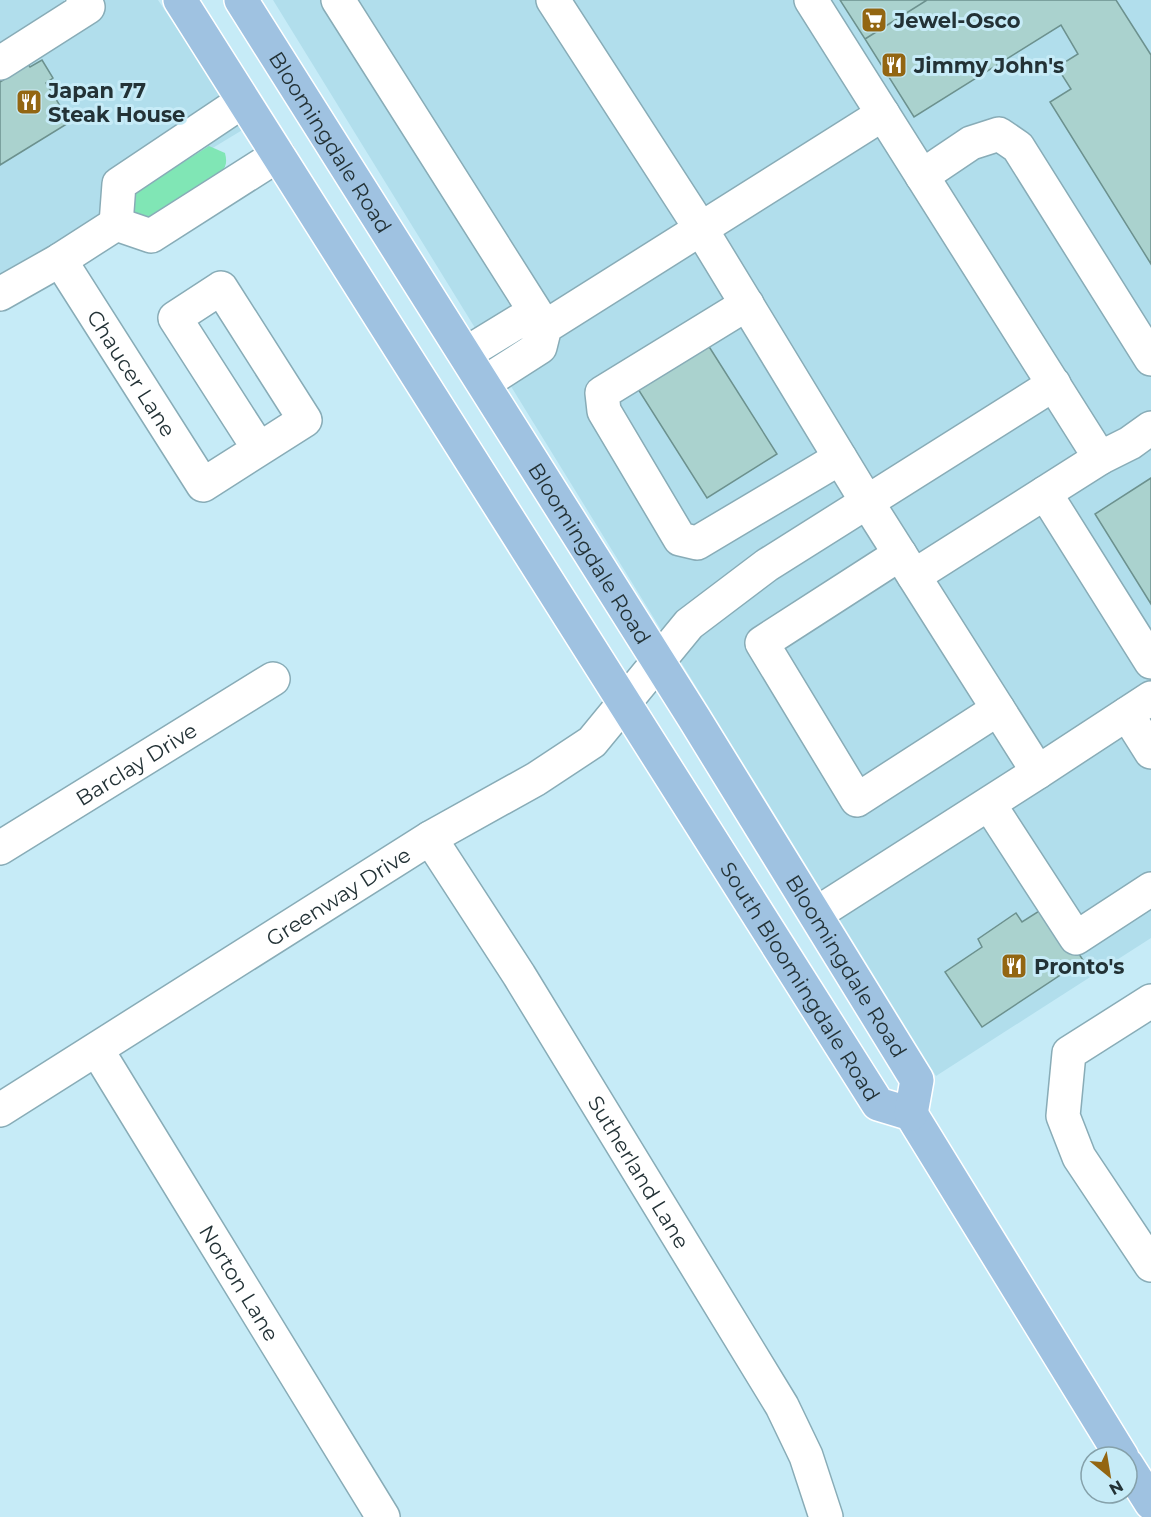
<svg xmlns="http://www.w3.org/2000/svg" width="1151" height="1517" viewBox="0 0 1151 1517" font-family="Montserrat,sans-serif">
  <style>
    .built { fill: #b1deec }
    .green { fill: #80e6b5 }
    .building { fill: #aad2ce; stroke: #6c918e; stroke-width: 1.5 }
    .lines { fill: none; stroke-linecap: round; stroke-linejoin: round }
    .minor-casing { stroke: #88acb7; stroke-width: 36 }
    .major-casing { stroke: #fff; stroke-width: 36 }
    .minor { stroke: #fff; stroke-width: 33 }
    .major { stroke: #9fc2e1; stroke-width: 33 }
    .labels { text-anchor: middle; dominant-baseline: central; stroke-width: 6; stroke-linejoin: round; paint-order: stroke }
    .poi-label { font-size: 21px; font-weight: bold; fill: #233236; stroke: #c6ebf7; text-anchor: start }
    .street-label { font-size: 21px; fill: #233236; stroke: #c6ebf7 }
  </style>
  <rect width="100%" height="100%" fill="#c6ebf7"/>
  <path class="built" d="M0,0H158L244,129L0,277Z
    M273,0H1151V938L936,1076Z"/>
  <path class="green" d="M209,146L225,153C228,165 225,169 216,177L147,219L133,214L131,195Z"/>
  <path class="building" d="M840,0H927L865,39Z
    M927,0H1116L1151,55V264L1050,102L1071,89L1057,67L1078,54L1061,25L914,117L865,39Z
    M42,60L53,78L46,83L70,122L0,165V82L28,64L30,67Z
    M708,345L777,454L707,498L638,389Z
    M1151,478V604L1095,514Z
    M1047,906L1083,960L982,1027L945,972L982,947L978,939L1016,913L1022,922Z"/>
  <g class="lines">
    <g class="minor-casing">
      <g id="minor">
        <path d="M338,0L545,327"/>
        <path d="M553,0L701,229L867,502L1054,384"/>
        <path d="M811,0L1100,458L914,576"/>
        <path d="M0,63L88,7L83,0"/>
        <path d="M922,176L971,143L999,134L1018,147L1151,359"/>
        <path d="M116,224L119,184L243,101"/>
        <path d="M116,224L151,236L278,155"/>
        <path id="s1" d="M60,260L203,485L305,420L221,288L175,318L259,449"/>
        <path d="M0,294L60,260L116,224"/>
        <path d="M747,304L602,393L604,411L680,539L697,543L840,458"/>
        <path d="M465,354L519,321L545,327"/>
        <path d="M484,383L540,347L545,327L883,114"/>
        <path d="M1100,458L1130,443L1151,428"/>
        <path d="M1045,493L1151,662"/>
        <path d="M900,554L762,643L857,800L998,709"/>
        <path d="M1127,714L1151,752"/>
        <path d="M989,804L1076,938L1151,889"/>
        <path id="s2" d="M430,838L519,975L782,1406L806,1456L826,1517"/>
        <path id="s3" d="M0,848L273,679"/>
        <path d="M816,914L1038,772L1151,698"/>
        <path d="M1151,1001L1069,1053L1063,1116L1079,1157L1151,1265"/>
        <path id="s4" d="M97,1050L383,1517"/>
        <path id="s5" d="M0,1110L430,838L536,779L592,742L689,624L767,565L867,502L1038,772"/>
      </g>
    </g>
    <g class="major-casing">
      <g id="major">
        <path id="s6" d="M180,0L878,1104L911,1114L1122,1457"/>
        <path id="s7" d="M241,0L694,718L917,1080L911,1114"/>
        <path d="M1127,1465L1151,1503"/>
      </g>
    </g>
    <use href="#minor" class="minor"/>
    <use href="#major" class="major"/>
  </g>
  <defs>
    <g id="supermarket-square" transform="scale(1.35)"><rect x="-9" y="-9" width="18" height="18" rx="4" fill="#936612" stroke="#c6ebf7"/><path d="M-6-5.5h2.5l.6 2H6L4.5 2H-2.5L-4.4-4H-6ZM-1.5 3.2a1.3 1.3 0 1 0 .1 0ZM3 3.2a1.3 1.3 0 1 0 .1 0Z" fill="#fff"/></g>
    <g id="restaurant-square" transform="scale(1.35)"><rect x="-9" y="-9" width="18" height="18" rx="4" fill="#936612" stroke="#c6ebf7"/><path d="M-5-6h1v4h1v-4h1v4h1v-4h1v5L-1.5 .5V6h-2V.5L-5-1ZM5-6V6H3V1.5H1.5Q1.5-4 5-6Z" fill="#fff"/></g>
  </defs>
  <g fill-rule="evenodd">
    <use href="#supermarket-square" x="874" y="20"/>
    <use href="#restaurant-square" x="894" y="65"/>
    <use href="#restaurant-square" x="29" y="102"/>
    <use href="#restaurant-square" x="1014" y="966"/>
  </g>
  <g class="labels">
    <g class="poi-label">
      <text x="894" y="20">Jewel-Osco</text>
      <text x="914" y="65">Jimmy John's</text>
      <text x="48" y="90">Japan 77<tspan x="48" dy="24">Steak House</tspan></text>
      <text x="1034" y="966">Pronto's</text>
    </g>
    <g class="street-label">
      <text stroke="none"><textPath href="#s7" startOffset="168">Bloomingdale Road</textPath></text>
      <text stroke="none"><textPath href="#s1" startOffset="134">Chaucer Lane</textPath></text>
      <text stroke="none"><textPath href="#s7" startOffset="654">Bloomingdale Road</textPath></text>
      <text stroke="none"><textPath href="#s3" startOffset="160">Barclay Drive</textPath></text>
      <text stroke="none"><textPath href="#s5" startOffset="400">Greenway Drive</textPath></text>
      <text stroke="none"><textPath href="#s7" startOffset="1140">Bloomingdale Road</textPath></text>
      <text stroke="none"><textPath href="#s6" startOffset="1161">South Bloomingdale Road</textPath></text>
      <text stroke="none"><textPath href="#s2" startOffset="394">Sutherland Lane</textPath></text>
      <text stroke="none"><textPath href="#s4" startOffset="273">Norton Lane</textPath></text>
    </g>
  </g>
  <g transform="translate(1109 1475) rotate(150)"><circle r="28" fill="#c6ebf7" stroke="#85a1aa" stroke-width="1.5"/>
  <path d="M0-4.5L10 22L0 15L-10 22Z" fill="#936612"/>
  <text y="-9" font-size="16" font-weight="bold" text-anchor="middle" fill="#233236">N</text>
  </g>
</svg>
